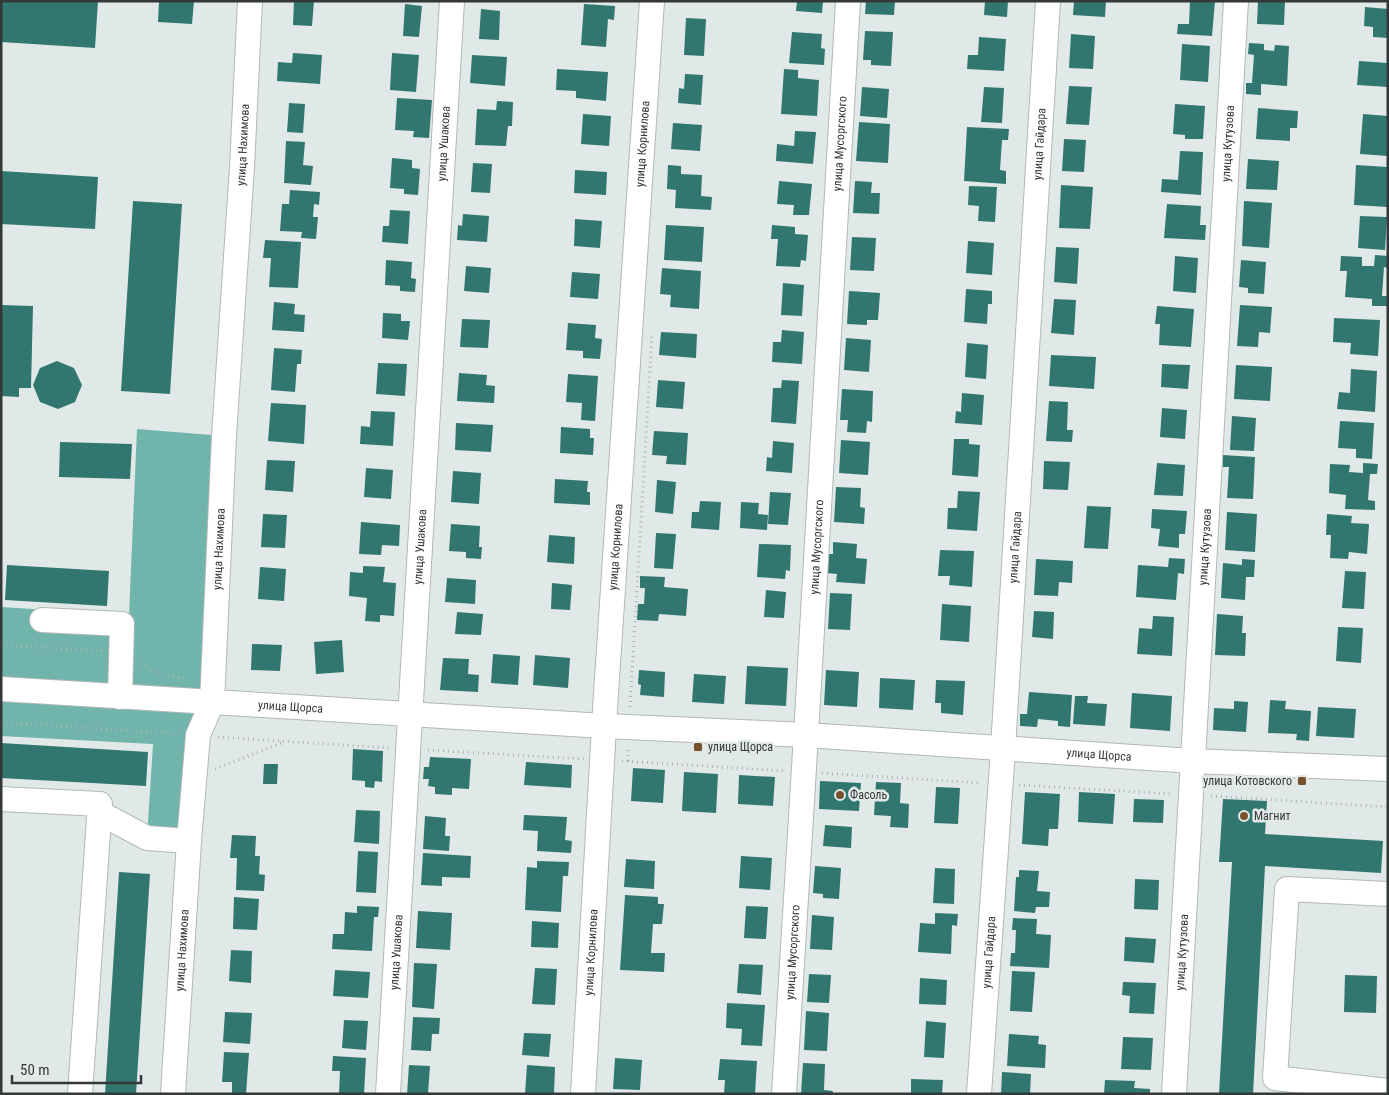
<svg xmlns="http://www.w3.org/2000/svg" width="1389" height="1095" viewBox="0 0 1389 1095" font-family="'Roboto Condensed',sans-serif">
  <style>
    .forest { fill: #70b4ab }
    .building { fill: #32776f }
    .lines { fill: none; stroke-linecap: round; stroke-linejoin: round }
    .minor-casing { stroke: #b1b8b7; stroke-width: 26 }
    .path { stroke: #adb3b3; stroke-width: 3; stroke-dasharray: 1 4; stroke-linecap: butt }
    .minor { stroke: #fff; stroke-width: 24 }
    .poi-dot { fill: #76512c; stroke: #e1e9e8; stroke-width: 2 }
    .labels { text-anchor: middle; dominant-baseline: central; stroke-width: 5; stroke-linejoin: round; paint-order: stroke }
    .street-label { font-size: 12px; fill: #353838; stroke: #e1e9e8 }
    .poi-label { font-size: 12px; fill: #353838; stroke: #e1e9e8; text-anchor: start }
  </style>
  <rect width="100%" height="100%" fill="#e1e9e8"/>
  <path class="forest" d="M137,429L224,436L189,841L147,838L153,744L1,736V607L129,615Z"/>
  <path class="building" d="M1,1H98L95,48L1,42Z
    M159,1H194L192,24L158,22Z
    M294,1H314L312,26L293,25Z
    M797,1H823L822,13L796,11Z
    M866,1H895L894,15L865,14Z
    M985,1H1008L1007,17L984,15Z
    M1074,1H1106L1105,17L1073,15Z
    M1190,1H1215L1212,36L1177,34L1178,24H1189Z
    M1258,1H1285L1284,25L1257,24Z
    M405,4L422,6L419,37L403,36Z
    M584,4L615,6L614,20L608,19L606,47L581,45Z
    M1365,7L1388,9V38L1373,37V27L1364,26Z
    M481,9L500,11L499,40L479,39Z
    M686,18L706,19L704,56L684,55Z
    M865,31L893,32L891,66L871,65V60H863Z
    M792,32L822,34L821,48L825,49L824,65L789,63Z
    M1071,34L1095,36L1093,69L1069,68Z
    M979,37L1006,39L1004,71L967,69L968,55H978Z
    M1249,43L1264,44V50L1274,51L1275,45L1289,46L1287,86L1261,84V95L1246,94V83H1252L1254,55L1248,54Z
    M1182,44L1210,46L1208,82L1180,80Z
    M293,53L322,55L320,84L277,81L278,62L292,63Z
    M392,53L419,55L416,92L390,90Z
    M472,55L507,57L505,86L470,83Z
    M1359,61L1388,63V87L1357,85Z
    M557,69L608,72L606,101L576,98V91L556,90Z
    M784,69L798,70V78L819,80L817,116L781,114Z
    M685,74L703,75L701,105L678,103L679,88L684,89Z
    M1069,86L1092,87L1089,125L1066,124Z
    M862,87L889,89L887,118L860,116Z
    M984,87L1004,88L1002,123L981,122Z
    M397,98L432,100L429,138L413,137L414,131L395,130Z
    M497,101L513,102L512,126H508L506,146L475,145L477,109L496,110Z
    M289,103L305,104L303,133L287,132Z
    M1175,104L1205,106L1203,139H1185V135L1173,134Z
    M1258,108L1298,111L1297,128H1290V141L1256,139Z
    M583,114L611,116L609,146L581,144Z
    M1363,114L1388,116V156L1360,154Z
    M859,122L890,124L888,163L856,161Z
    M673,123L702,125L700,151L671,149Z
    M967,127L1009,129L1008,140H1002L1000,170L1006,171V184L964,181Z
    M795,131L816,132L813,164L776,161L777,144L794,146Z
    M1064,139L1086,140L1084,172L1062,171Z
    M286,141L305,142L303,165L313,166L311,185L284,183Z
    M1180,151L1203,152L1201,195L1161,192L1162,179L1178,180Z
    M392,158L412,160V168L420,169L418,195L404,194V189L390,188Z
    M1248,159L1279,161L1277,190L1246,189Z
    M473,163L492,164L490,193L471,192Z
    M668,165L681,166V174L702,175L701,196L712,197L711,210L675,208L676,190L667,189Z
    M1356,165L1388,167V207L1354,205Z
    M575,170L607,172L606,195L574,193Z
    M1,171L98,177L95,229L1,224Z
    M779,181L812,184L809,215H793L794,205L777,204Z
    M855,181L872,182L871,193H880L879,214L853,213Z
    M1061,185L1093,187L1090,229L1059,228Z
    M969,186L997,187L995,222L978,221L979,206L968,205Z
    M290,190L320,192L319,205L314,204L313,217H318L316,239L301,238L302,232L280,231L282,204H289Z
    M133,201L182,204L170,394L121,391Z
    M1244,201L1272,203L1269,248L1242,246Z
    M1167,204L1201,206L1200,225H1206L1205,240L1164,238Z
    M390,210L410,211L408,244L382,242L383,226H389Z
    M463,214L489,216L487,242L457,240L458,225L462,226Z
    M1360,216L1387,217L1385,250L1358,248Z
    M575,219L602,221L600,248L574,246Z
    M666,225L704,227L702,262L664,260Z
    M772,225L795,227V234L808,235L806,261L801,260L800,267L776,266L778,239H771Z
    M852,237L876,238L874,271L850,270Z
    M265,240L301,242L298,288L269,287L271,258H263Z
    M968,241L994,243L992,275L966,273Z
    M1056,247L1079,248L1077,284L1054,282Z
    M1375,255L1388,256V268L1384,267L1382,296H1388V306H1372V299L1345,297L1347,271H1340L1341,256L1362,257V266H1374Z
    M1175,256L1198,258L1196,293L1173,291Z
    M386,260L412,262L411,278L416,279L415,292L400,291V286L385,285Z
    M1241,260L1266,262L1264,294L1248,293V288L1239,287Z
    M466,266L491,268L489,293L464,291Z
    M662,268L701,271L699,309L670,307L671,295L660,294Z
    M572,272L600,274L598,299L570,297Z
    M783,283L804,285L802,316L781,315Z
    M966,289L992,291V304H988L987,324L964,322Z
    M849,291L880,293L878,320H867V325L847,324Z
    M1054,299L1076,300L1074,335L1051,333Z
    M274,302L295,304L294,314L305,315L304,332L272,330Z
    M1,305L33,306L31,388H19V397L1,396Z
    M1240,305L1272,307L1270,333L1259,332L1258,347L1237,346Z
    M1157,306L1194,309L1191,347L1159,345L1160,324H1155Z
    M383,313L401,314V321H410L408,340L382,338Z
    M1334,318L1380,320L1378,356L1350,354L1351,343L1333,342Z
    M462,319L490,320L488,348L460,347Z
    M568,323L596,325L595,338L602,339L600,359L583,358V351L566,350Z
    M782,330L804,332L802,364L772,362L773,342H781Z
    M661,332L697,334L696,358L659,355Z
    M846,338L871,340L869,372L844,370Z
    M967,343L988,345L986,379L965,377Z
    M274,348L302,350L301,364H297L295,392L271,390Z
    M1051,355L1096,357L1094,389L1049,386Z
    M57,361L74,368L82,385L75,402L58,409L40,402L33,385L40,368Z
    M378,363L407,364L405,396L376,394Z
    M1162,364L1190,365L1188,389L1161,387Z
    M1236,365L1272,367L1270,401L1234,399Z
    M1351,369L1377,371L1375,412L1337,409L1339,392L1350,393Z
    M459,373L487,375L486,385L495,386L494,403L457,401Z
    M568,374L598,376L595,421L581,420L582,403L566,402Z
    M658,380L685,382L683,409L656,407Z
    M782,380L799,381L796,424L771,422L773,388H781Z
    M842,389L873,391L872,422L867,421L866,433L847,432L848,420H840Z
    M962,393L984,395L982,425L955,423L956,411L961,412Z
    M1049,401L1068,402L1067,430H1073L1072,442L1046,441Z
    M271,403L306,405L304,444L268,441Z
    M1162,408L1187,410L1185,439L1160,437Z
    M371,411L395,412L393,446L360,444L361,426L370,427Z
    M1232,416L1256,418L1254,451L1230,450Z
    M1340,421L1374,423L1372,459L1356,458V449L1338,448Z
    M456,423L493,425L491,452L455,450Z
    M561,427L590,429V438H594L593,455L560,453Z
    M654,431L688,433L686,465L666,464L667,456L652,455Z
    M954,439H969V444L980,445L978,477L952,475Z
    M841,440L870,442L868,475L839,473Z
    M773,441L794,443L792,473L766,471L767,457L772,458Z
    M60,442L132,444L130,479L59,477Z
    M1223,455L1255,457L1253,499L1227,498L1229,467H1223Z
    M267,460L295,461L293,492L265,490Z
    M1044,461L1070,462L1068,490L1043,489Z
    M1157,463L1185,465L1183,496L1154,495Z
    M1363,463L1378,464L1377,474H1370L1368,500L1375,501V510L1345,509L1346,495L1329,493L1330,464L1350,465L1349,472L1363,473Z
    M366,468L393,470L391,499L364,497Z
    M453,471L481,473L479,504L451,502Z
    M555,479L588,481L587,492H590V505L554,503Z
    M657,480L676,482L673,514L655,512Z
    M836,487L861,488L860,507L865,508L864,524L834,522Z
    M958,491L980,492L977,531L947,529L948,508H957Z
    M770,492L791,493L788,525L768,524Z
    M700,501L721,502L719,530L691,528L692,512H699Z
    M741,502L759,503L758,514L768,515L767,530L740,528Z
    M1087,506L1111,507L1108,549L1084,548Z
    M1152,509L1187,511L1185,534H1179V548L1158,546L1160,529L1151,528Z
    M1227,512L1257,514L1255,552L1225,550Z
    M263,514L287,515L285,548L261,547Z
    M1327,514L1352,516L1351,523L1369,524L1367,554L1349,552L1348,559L1330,558L1331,535H1326Z
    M361,522L400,525L399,546L382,545L381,555L359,554Z
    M451,524L480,526L479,547H482L481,559L466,558V552L449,551Z
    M656,533L676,534L673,569L654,568Z
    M549,535L575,537L574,564L547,562Z
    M833,542L857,544L856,558L867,559L865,584L836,582L837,574L826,573L827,554H833Z
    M759,544L791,545L790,571L786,570L785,579L757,577Z
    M940,550L974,551L972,587L949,585L950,576H938Z
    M1169,558L1185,559L1184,574L1178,573L1176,600L1136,597L1138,565L1168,567Z
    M1036,559L1073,561L1072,583L1059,582L1058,596L1034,595Z
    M1242,559L1255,560L1254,577H1246L1245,600L1221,598L1223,563L1242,565Z
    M7,565L109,571L107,606L5,600Z
    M363,566L385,567L383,582L396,583L394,616L380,615V622L365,621L367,598L349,596L350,572L363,573Z
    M260,567L286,569L284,601L258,599Z
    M1345,571L1366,572L1364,609L1342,608Z
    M640,576L665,577L664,587L688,589L686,616L659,614L658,621L637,620L638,604H644L645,588H640Z
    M447,578L476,580L475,604L445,602Z
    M552,583L572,585L570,610L551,609Z
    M766,590L786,592L784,618L764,617Z
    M830,593L852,594L850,630L828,629Z
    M942,604L971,606L969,642L940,640Z
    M1034,611L1054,612L1053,639L1032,637Z
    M457,612L483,614L481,635L455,634Z
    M1217,614L1243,616L1242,633H1246L1245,656L1215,655Z
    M1153,616L1174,617L1172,656L1137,654L1139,628L1152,629Z
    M1338,627L1363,628L1361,663L1336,661Z
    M342,640L344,672L316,674L314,642Z
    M252,644L282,645L280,671L251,670Z
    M493,654L520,656L518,685L491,683Z
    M535,655L570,658L568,688L533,685Z
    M443,658L469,659L468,674L479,675L478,692L440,690Z
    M747,666L788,668L786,706L745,704Z
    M639,670L665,672L664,697L640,695L641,685L638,684Z
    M826,670L859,672L857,707L824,705Z
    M694,674L726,676L724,704L692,702Z
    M880,678L915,680L913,710L879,708Z
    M936,680L965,681L963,715L941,713V703H935Z
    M1029,692L1072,695L1070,727L1058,726V721L1038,719L1037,727L1020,726V714H1027Z
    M1132,693L1172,696L1170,731L1130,728Z
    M1075,696H1088L1087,703L1107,704L1105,726L1073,724Z
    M1270,700L1286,701L1285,709L1311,711L1309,741L1296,740L1297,734L1268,733Z
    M1234,701L1248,702L1246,732L1213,730L1214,708L1234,709Z
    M1318,707L1356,709L1354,738L1316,736Z
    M1,743L148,752L146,786L1,778Z
    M353,749L383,751L382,782L375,781L374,788L365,787V781L352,780Z
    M430,757L471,759L469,789L452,788V795L435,794V787L428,786L429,779H423L424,767H429Z
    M526,762L572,765L571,788L524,785Z
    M264,764H278L277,784H263Z
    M633,768L665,770L663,803L631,801Z
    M684,772L718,774L716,813L682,811Z
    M739,775L775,777L773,806L738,804Z
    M820,781L861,783L859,811L819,809Z
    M876,782L901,783L900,803L909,804L908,828L890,827L891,816L874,815Z
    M936,787L960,788L958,824L934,823Z
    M1025,792L1060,794L1058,829H1049L1048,846L1022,844Z
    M1079,792L1115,794L1113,824L1078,822Z
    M1134,799L1164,800L1163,823L1133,822Z
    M1223,799L1267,801L1265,834L1383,841L1381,873L1265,866L1253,1094H1219L1232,862H1219Z
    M356,810L380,811L379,844L354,842Z
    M524,815L567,817L565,840L572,841L571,853L537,851L538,831L523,830Z
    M425,816L446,818L445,836H450L449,851L423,849Z
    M825,825L852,827L851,848L823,846Z
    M232,835L256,836L255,856H260L259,874L265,875L264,891L236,890L237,858H230Z
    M358,851L378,852L376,893L356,892Z
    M423,853L471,856L470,878L442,877V886L421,885Z
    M741,856L772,858L770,890L739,888Z
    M626,859L655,861L654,889L624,887Z
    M537,861L569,862L568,876H563L561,912L525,910L527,867L537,868Z
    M815,866L841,868L839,899L823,898V894L813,893Z
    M935,868L955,869L954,904L933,903Z
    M1019,870L1039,871L1037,891L1050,892L1049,907H1036L1035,913L1014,911L1016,877H1019Z
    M119,872L150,874L136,1094H105Z
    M1135,879L1159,880L1158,910L1134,909Z
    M625,895L658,897V904H664L662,924H653L651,953H665L664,972L620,970Z
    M234,897L259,899L257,930L233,929Z
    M357,906L379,907L378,917H374L372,951L332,949L333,934H344L345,912L357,913Z
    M746,906L768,907L766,939L744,938Z
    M418,911L452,913L450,950L416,948Z
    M935,913L958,914L957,926L952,925L951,954L918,952L920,923L935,924Z
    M812,915L834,917L832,950L810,949Z
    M1013,918L1037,919L1036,934L1051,935L1049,968L1010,966L1011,953H1015L1016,930H1012Z
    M532,921L559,923L558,948L531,947Z
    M1125,937L1156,939L1154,963L1124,961Z
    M231,950L252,951L251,983L229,981Z
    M414,963L437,964L434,1009L412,1007Z
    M739,964L763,965L761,995L737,993Z
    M535,968L557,969L555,1005L532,1004Z
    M335,970L370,972L368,998L333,996Z
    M1012,971L1035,972L1032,1012L1010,1011Z
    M809,974L831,975L829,1003L807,1002Z
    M1345,975L1377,976L1376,1013L1344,1012Z
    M920,978L947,980L946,1005L919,1004Z
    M1123,982L1156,983L1154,1014L1129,1013L1130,996L1122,995Z
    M727,1003L765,1005L762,1046L741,1045L742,1029L726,1028Z
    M806,1011L829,1013L827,1051L804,1050Z
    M225,1012L252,1013L250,1044L223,1042Z
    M413,1017L440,1018L439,1034H432L431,1051L411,1050Z
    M344,1020L368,1021L366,1050L342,1048Z
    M926,1021L946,1023L944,1058L924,1057Z
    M524,1033L551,1034L549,1057L522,1055Z
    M1009,1034L1039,1036L1038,1044L1046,1045L1045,1068L1007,1066Z
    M1123,1037L1153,1038L1151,1070L1121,1069Z
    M224,1052L249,1053L246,1094H232V1082H222Z
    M333,1056L366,1058L364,1094H339L340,1071H332Z
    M615,1058L642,1060L640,1090L613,1089Z
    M720,1059L757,1061L755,1094H724L725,1080H718Z
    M803,1063L825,1064L824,1090L833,1091L832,1094H801Z
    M409,1065L430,1066L428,1094H407Z
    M527,1065L555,1067L554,1094H525Z
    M1002,1072L1031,1074L1030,1094H1001Z
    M911,1079L943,1080L942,1094H911Z
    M1105,1080L1135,1081L1134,1088L1150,1089V1094H1104Z"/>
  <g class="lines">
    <g class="minor-casing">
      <g id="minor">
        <path d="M42,620L122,624L120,697"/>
        <path id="s1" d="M1,689L604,726L806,735L1192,761L1388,769"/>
        <path d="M1,799L100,804L80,1094"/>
        <path d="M100,813L147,838L189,841"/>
        <path d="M1388,894L1287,889L1275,1078L1388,1091"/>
        <path id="s2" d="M173,1094L189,841L198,735L212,703L224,436L242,167L250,1"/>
        <path id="s3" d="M388,1094L452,1"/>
        <path id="s4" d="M583,1094L605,709L652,1"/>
        <path id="s5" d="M784,1094L806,735L848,1"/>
        <path id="s6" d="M979,1094L1003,749L1048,1"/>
        <path id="s7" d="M1174,1094L1236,1"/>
      </g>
    </g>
    <path class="path" d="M1,645L102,651
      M141,663L159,674L184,678
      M630,707L652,334
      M1,722L179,734
      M218,737L389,748
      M428,750L584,759
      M622,761L786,771
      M628,761V746
      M215,769L284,742
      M822,773L980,783
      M1019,785L1173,794
      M1211,796L1388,807"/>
    <use href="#minor" class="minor"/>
  </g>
  <g class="poi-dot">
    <rect x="693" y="742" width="10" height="10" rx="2.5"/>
    <rect x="1297" y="776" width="10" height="10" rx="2.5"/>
    <circle cx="840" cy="795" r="5"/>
    <circle cx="1244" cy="816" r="5"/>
  </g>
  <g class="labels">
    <g class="street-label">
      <text stroke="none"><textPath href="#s3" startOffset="952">улица Ушакова</textPath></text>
      <text stroke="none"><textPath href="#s4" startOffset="952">улица Корнилова</textPath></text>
      <text stroke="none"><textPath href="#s5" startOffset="952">улица Мусоргского</textPath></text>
      <text stroke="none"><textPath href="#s6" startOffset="952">улица Гайдара</textPath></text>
      <text stroke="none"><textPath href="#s7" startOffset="952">улица Кутузова</textPath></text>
      <text stroke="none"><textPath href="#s2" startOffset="954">улица Нахимова</textPath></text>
      <text stroke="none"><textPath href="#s4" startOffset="548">улица Корнилова</textPath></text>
      <text stroke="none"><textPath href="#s7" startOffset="548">улица Кутузова</textPath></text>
      <text stroke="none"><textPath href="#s3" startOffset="548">улица Ушакова</textPath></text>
      <text stroke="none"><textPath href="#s5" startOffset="548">улица Мусоргского</textPath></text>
      <text stroke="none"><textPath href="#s6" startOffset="548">улица Гайдара</textPath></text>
      <text stroke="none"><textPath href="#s2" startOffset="549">улица Нахимова</textPath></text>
      <text stroke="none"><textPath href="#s1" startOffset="290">улица Щорса</textPath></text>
      <text stroke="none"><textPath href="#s1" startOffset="1100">улица Щорса</textPath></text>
      <text stroke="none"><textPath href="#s2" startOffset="144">улица Нахимова</textPath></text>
      <text stroke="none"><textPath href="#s3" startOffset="142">улица Ушакова</textPath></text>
      <text stroke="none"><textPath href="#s4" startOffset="142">улица Корнилова</textPath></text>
      <text stroke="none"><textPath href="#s5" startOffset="142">улица Мусоргского</textPath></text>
      <text stroke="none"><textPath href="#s6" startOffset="142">улица Гайдара</textPath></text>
      <text stroke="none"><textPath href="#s7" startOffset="142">улица Кутузова</textPath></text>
    </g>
    <g class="poi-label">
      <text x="708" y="747">улица Щорса</text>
      <text x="1292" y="781" text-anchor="end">улица Котовского</text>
      <text x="850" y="795">Фасоль</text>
      <text x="1254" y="816">Магнит</text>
    </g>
  </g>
  <rect width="1389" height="1095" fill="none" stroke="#353838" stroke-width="5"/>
  <path d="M12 1075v8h129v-8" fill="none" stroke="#353838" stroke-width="2.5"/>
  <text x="20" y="1075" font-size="15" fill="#353838" stroke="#e1e9e8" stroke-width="4" paint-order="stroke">50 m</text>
</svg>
